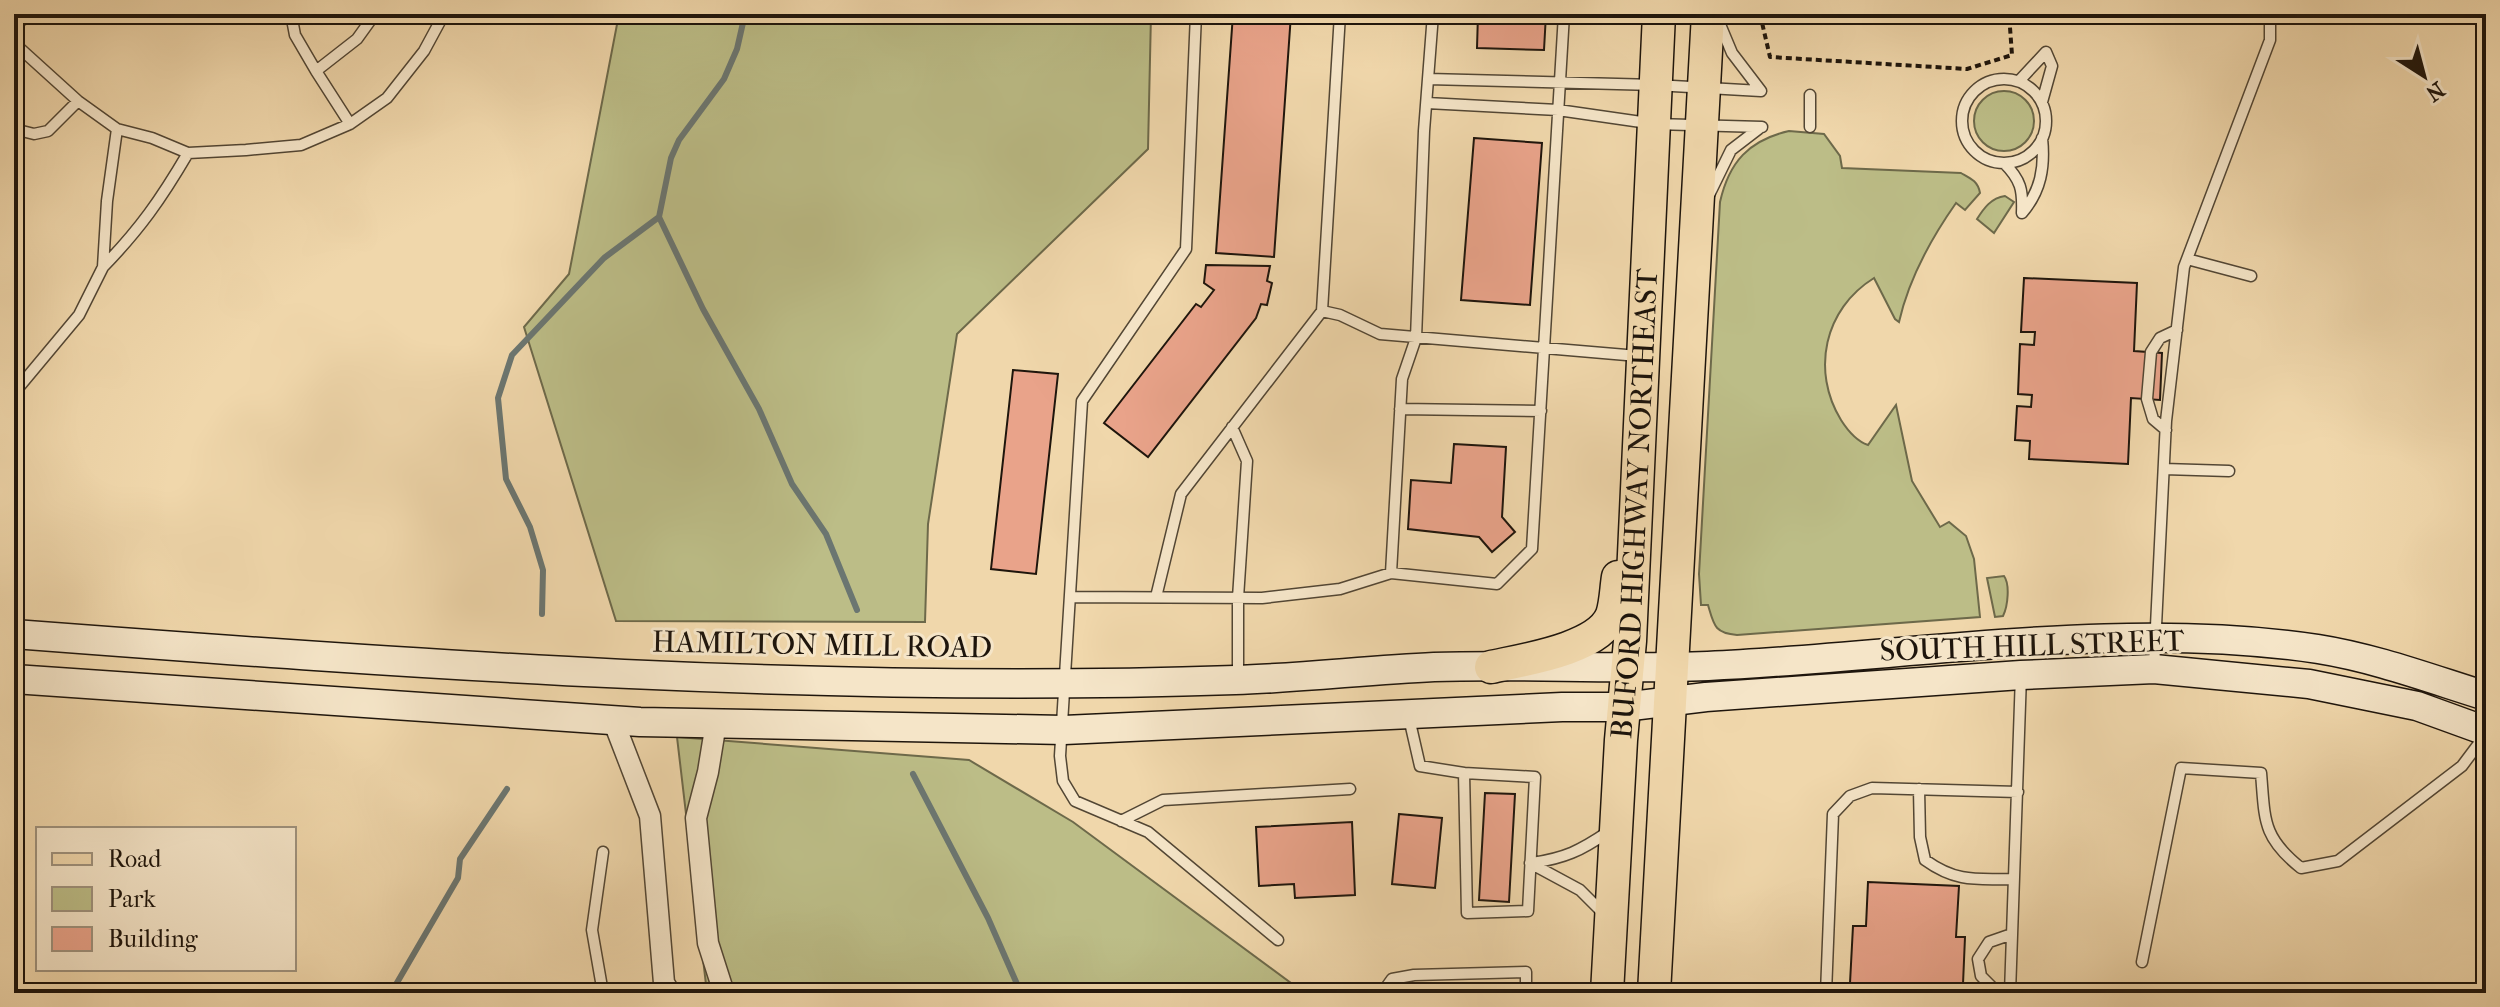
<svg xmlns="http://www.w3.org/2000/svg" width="2500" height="1007" viewBox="0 0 2500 1007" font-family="'IM FELL French Canon',serif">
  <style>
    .green { fill: #bcbd87; stroke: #6d694a; stroke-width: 2 }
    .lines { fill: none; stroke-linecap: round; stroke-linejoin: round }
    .stream { stroke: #6b7671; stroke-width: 6 }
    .building { fill: #e9a38a; stroke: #1e150c; stroke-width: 2 }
    .lane-casing { stroke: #524634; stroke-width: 13 }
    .street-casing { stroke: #524634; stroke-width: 23 }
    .secondary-casing { stroke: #1e150c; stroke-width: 31 }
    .primary-casing { stroke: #1e150c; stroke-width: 35 }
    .path { stroke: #1e150c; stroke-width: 4; stroke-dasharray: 6 4; stroke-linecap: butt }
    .lane { stroke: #f5e5c8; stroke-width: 10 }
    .street { stroke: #f5e5c8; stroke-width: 20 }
    .secondary { stroke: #f5e5c8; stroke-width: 28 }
    .primary { stroke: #f0d7ab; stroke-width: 32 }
    .labels { text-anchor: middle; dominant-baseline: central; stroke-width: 6; stroke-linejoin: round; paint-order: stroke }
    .street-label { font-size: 30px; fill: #1e150c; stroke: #f5e5c8 }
  </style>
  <rect width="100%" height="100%" fill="#f0d7ab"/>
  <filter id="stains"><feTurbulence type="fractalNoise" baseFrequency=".0025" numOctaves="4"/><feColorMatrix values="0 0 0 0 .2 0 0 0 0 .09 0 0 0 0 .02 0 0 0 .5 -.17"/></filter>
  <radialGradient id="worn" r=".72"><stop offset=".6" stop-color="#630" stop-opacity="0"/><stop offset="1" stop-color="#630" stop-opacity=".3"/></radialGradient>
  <path class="green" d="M619,14H1151L1148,149L957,334L928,524L925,622L616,621L524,327L569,274Z
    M1974 121a30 30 0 1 1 60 0a30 30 0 1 1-60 0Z
    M1789,131L1824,134L1840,156L1842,168L1961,173C1970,178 1978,181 1980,193L1965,210L1956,203C1930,240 1909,278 1899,322L1895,319L1874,278C1824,309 1811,371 1841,420C1848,431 1856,441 1868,445L1896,405L1912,481L1940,527L1949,522L1966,536L1974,559L1980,617L1737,635C1714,633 1714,625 1708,605H1701L1699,574L1720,202C1729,162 1749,140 1789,131Z
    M2005,196L2014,202L1994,233L1977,219C1984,208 1991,198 2005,196Z
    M2004,576C2010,584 2008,606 2003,616L1995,617L1987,578Z
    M677,737L969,760L1073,822L1299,989L1301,993H707Z"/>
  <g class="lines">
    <path class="stream" d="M659,217L703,309L759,409L792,484L826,534L857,610
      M542,614L543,570L530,527L506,479L498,398L512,355L604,258L659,217L671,158L679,140L724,79L737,49L745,14
      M913,774L988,918L1021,993
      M391,993L458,878L460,859L507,789"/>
  </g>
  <path class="building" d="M1233,14H1291L1274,257L1216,253Z
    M1478,14H1546L1544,50L1477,48Z
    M1474,138L1542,143L1530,305L1461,300Z
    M1206,265L1270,266L1267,281L1272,283L1267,305L1261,304L1256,318L1148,457L1104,423L1196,304L1201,307L1214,290L1204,283Z
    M2024,278L2137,283L2134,351L2162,353L2160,400L2131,398L2128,464L2029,459L2030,441L2015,440L2017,406L2031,407L2032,395L2018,394L2020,344L2034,345L2035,332H2021Z
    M1013,370L1058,374L1036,574L991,569Z
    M1454,444L1506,447L1502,517L1515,532L1492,552L1479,537L1408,529L1411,480L1451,483Z
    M1485,793L1515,794L1509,902L1479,900Z
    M1399,814L1442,818L1435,888L1392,884Z
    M1352,822L1355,895L1295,898L1294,884L1259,886L1256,827Z
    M1868,882L1959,886L1956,937H1965L1963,984L1954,983V993H1863V984L1850,983L1853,926H1866Z"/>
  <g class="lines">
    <g class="lane-casing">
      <path id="lane" d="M291,14L295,35L316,71
        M1196,14L1186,249L1082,401L1060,756L1063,781L1075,801L1148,832L1278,940
        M1719,22L1732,53L1761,91
        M14,24L34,14
        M14,43L78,101L117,129L152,138L188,153L246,150L301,145L350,124L387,98L424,51L444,14
        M1962 121a42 42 0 1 1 84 0a42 42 0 1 1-84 0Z
        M1428,79L1655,85L1761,91
        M2019,81L2046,52L2052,66L2042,102
        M1427,103L1558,110L1655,124L1762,127
        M350,124L316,71L357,39L375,14
        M1810,127V95
        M14,129L34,134L48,131L78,101
        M2004,163C2021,180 2023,190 2022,213
        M1709,195L1731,150L1761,127
        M2022,213C2041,191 2045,167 2042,138
        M2187,259L2251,276
        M103,267C140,229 161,199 188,153
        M1322,311L1340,14
        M14,393L79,315L103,267L107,201L117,129
        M1400,409L1541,411
        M1232,427L1247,461L1238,598V678
        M2166,430L2153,419L2147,399L2151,352L2160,338L2177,330
        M2164,469L2229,471
        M1391,573L1402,379L1416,338L1424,131L1433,14
        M1071,597L1262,598L1340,589L1391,573L1497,584L1532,549L1564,14
        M1156,597L1181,494L1322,311L1340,315L1380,334L1638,356
        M2154,667L2166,421L2184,267L2270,40V14
        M1409,718L1420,766L1464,773L1467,913L1528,911L1535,777L1464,773
        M1919,789L1920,837L1925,860C1957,883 1977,879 2014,879
        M1121,821L1163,800L1350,789
        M603,852L592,930L603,993
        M1530,863L1580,890L1603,913
        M1532,863C1565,858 1580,851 1608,832
        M2142,962L2181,768L2261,773C2265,820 2262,837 2301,868L2338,861L2462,766L2486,734
        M1382,993L1392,979L1414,975L1526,972V993
        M1826,993L1833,814L1850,796L1872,788L2018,792
        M1998,993L1981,976L1978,959L1989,942L2012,934
        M2010,993L2021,675"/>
    </g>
    <g class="street-casing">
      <path id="street" d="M613,720L650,816L664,983L670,993
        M716,723L708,772L696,818L708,943L724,993"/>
    </g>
    <g class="secondary-casing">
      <path id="secondary" d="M14,634C420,665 827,694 1235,680C1301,678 1368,670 1434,667C1525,664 1617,670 1708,666C1908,657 2120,619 2318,649C2375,658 2431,679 2486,696
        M14,679L640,722L1064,730L1562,707H1623L1706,697L2021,675L2154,669L2309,684L2417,706L2486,731"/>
    </g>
    <g class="primary-casing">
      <g id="primary">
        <path d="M1491,667C1523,660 1599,649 1612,615C1616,603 1616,589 1618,577"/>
        <path id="s1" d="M1607,993L1621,740L1630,641L1659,14"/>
        <path d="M1654,993L1708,14"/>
      </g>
    </g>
    <path class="path" d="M1760,14L1770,57L1967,69L2012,55L2009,14"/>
    <use href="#lane" class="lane"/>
    <use href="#street" class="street"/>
    <use href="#secondary" class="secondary"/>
    <use href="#primary" class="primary"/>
  </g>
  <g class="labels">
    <g class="street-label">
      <text stroke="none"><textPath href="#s1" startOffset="490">BUFORD HIGHWAY NORTHEAST</textPath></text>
      <text transform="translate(822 645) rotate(1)">HAMILTON MILL ROAD</text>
      <text transform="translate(2032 646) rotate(-2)">SOUTH HILL STREET</text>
    </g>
  </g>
  <rect width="2500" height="1007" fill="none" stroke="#f0d7ab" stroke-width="48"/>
  <rect x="16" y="16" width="2468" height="975" fill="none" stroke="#1e150c" stroke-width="4"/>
  <rect x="24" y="24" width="2452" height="959" fill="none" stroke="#1e150c" stroke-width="2"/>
  <rect x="36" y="827" width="260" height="144" fill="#f5e5c8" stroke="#9f927d" stroke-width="2"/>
  <rect x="52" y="853" width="40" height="12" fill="#f0d7ab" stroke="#9f927d" stroke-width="2"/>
  <text x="108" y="867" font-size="24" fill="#1e150c">Road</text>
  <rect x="52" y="887" width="40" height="24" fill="#bcbd87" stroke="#9f927d" stroke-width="2"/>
  <text x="108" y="907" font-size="24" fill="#1e150c">Park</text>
  <rect x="52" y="927" width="40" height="24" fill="#e9a38a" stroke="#9f927d" stroke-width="2"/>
  <text x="108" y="947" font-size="24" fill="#1e150c">Building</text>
  <g transform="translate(2424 76) rotate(144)" stroke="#f5e5c8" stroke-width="6" paint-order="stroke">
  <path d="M0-6L14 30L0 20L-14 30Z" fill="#1e150c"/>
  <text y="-12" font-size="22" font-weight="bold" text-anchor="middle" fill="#1e150c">N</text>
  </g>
  <rect width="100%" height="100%" filter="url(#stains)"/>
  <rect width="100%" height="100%" fill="url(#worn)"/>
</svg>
